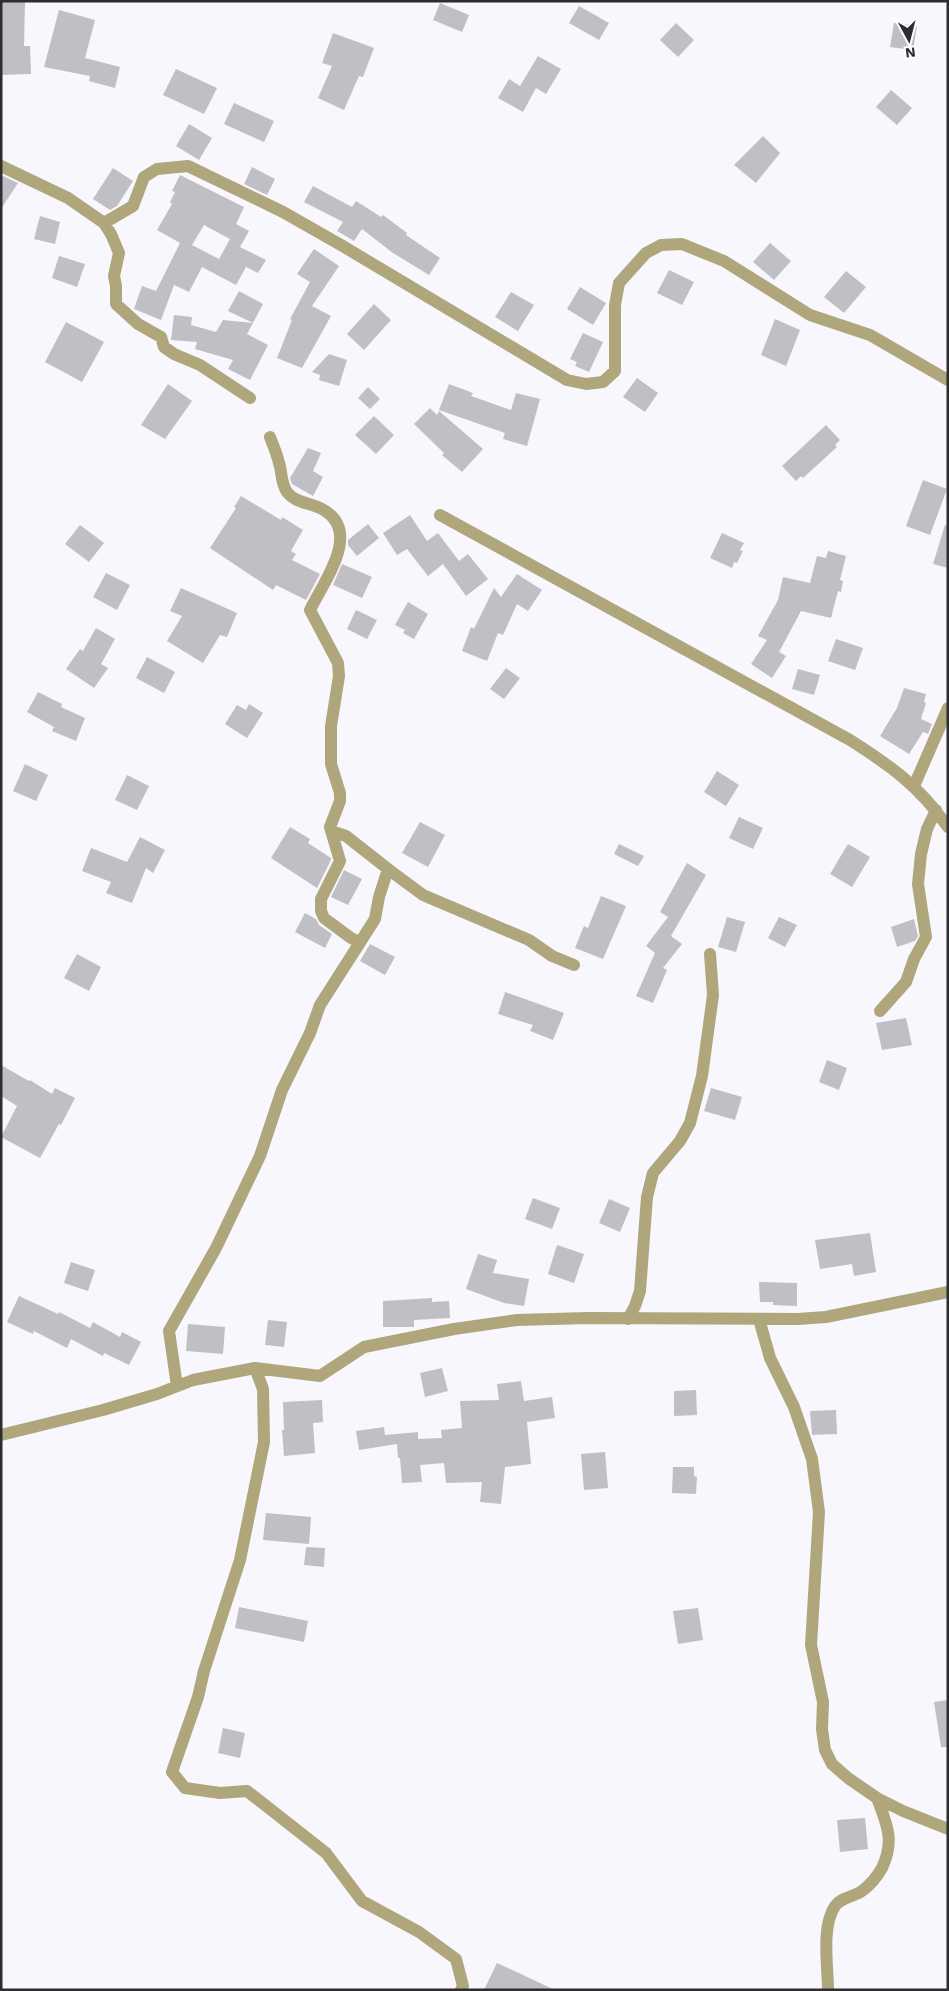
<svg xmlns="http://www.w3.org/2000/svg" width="949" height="1991" viewBox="0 0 949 1991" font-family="'Work Sans',sans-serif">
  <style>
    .building { fill: #bfbfc5; fill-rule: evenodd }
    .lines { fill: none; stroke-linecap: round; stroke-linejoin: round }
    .minor { stroke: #afa67b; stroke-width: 12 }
  </style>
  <rect width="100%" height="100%" fill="#f7f7fd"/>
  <path class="building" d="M1,1L25,2L24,46H30L31,74L1,75Z
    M440,3L469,15L462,32L433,20Z
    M579,6L609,23L599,40L569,23Z
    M59,10L95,20L85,58L120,67L115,88L89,81L90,76L44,67Z
    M676,23L694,40L678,57L660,40Z
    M894,23L917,26L913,50L890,47Z
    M333,33L374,48L363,77L359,76L344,110L318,98L332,66L322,63Z
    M538,56L561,69L546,94L536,88L523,112L498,98L509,79L520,86Z
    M176,69L217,88L204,114L163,95Z
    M891,90L912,108L897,125L876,107Z
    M234,103L274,121L264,142L224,124Z
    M189,124L212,138L199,160L176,146Z
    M763,136L780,153L756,183L734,165Z
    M252,167L275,179L267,195L244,184Z
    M113,168L133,181L117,206L110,210L93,199Z
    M1,175L18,183L1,209Z
    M180,175L244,207L236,224L249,231L240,247L266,260L258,273L246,267L236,285L202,267L189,292L174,285L161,320L134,309L142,286L156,291L180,243L157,230L172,204L170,202L175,192L172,191ZM204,225L230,239L219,259L192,245Z
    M313,186L352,207L356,201L381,217L383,215L407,233L406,235L440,258L429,275L393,253L362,229L354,241L337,231L343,222L304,202Z
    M40,216L60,222L55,244L34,239Z
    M770,243L791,261L774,280L753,262Z
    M314,249L339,266L312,306L331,316L302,368L277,358L292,320L290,319L310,282L297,274Z
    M59,256L85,264L77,287L52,278Z
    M669,270L694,282L682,305L657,293Z
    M846,271L866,287L844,313L824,297Z
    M580,287L606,303L593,325L567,309Z
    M239,291L263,304L253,323L228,311Z
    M511,292L534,305L518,331L495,317Z
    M374,304L391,320L364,350L347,334Z
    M174,315L192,317L191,325L216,332L223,320L253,323L247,334L268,345L250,380L228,369L233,360L195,349L197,342L171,340Z
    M775,319L800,330L786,366L761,355Z
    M66,322L104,342L82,382L45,362Z
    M583,333L603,342L589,372L575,366L577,362L570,359Z
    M329,354L347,360L339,386L319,380L320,375L312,372Z
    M637,378L658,393L645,412L623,397Z
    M168,384L192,401L165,439L141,425Z
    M449,384L473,393L471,396L511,410L516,393L540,399L527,446L503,439L505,433L439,410Z
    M368,387L380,399L370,409L358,398Z
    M430,408L437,415L439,411L483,449L462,472L442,455L444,453L414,424Z
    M374,416L394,435L376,454L355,435Z
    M826,425L840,440L835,445L837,447L803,478L801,476L796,481L782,466Z
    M308,448L321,453L313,471L323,477L313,496L292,484L290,478Z
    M923,480L947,489L930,535L906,526Z
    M241,496L281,520L282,517L303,530L291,551L296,554L292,560L320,574L306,600L276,585L273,590L210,548L236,508L234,507Z
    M410,515L427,541L438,533L459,561L468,554L488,579L466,596L443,564L428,576L407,549L397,555L383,533Z
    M368,524L379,538L357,556L348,545V540Z
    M80,525L104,543L89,562L65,544Z
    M945,525L948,526V568L933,564Z
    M722,533L744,543L740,550L743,551L737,563L734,562L732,568L710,558Z
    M828,551L846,556L840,580L843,581L841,592L838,591L831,618L801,611L779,652L786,656L772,678L751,664L767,640L758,636L778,600L783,577L810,583L817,556L826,558Z
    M342,564L372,577L362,598L333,585Z
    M106,573L130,585L117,610L93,597Z
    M517,574L542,590L528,611L517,604L503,635L498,633L487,661L462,651L471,627L474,629L494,588L501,597Z
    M181,588L237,613L227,637L220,635L203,663L167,641L182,616L170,611Z
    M408,602L428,614L414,639L403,633L405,630L395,625Z
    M356,610L377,620L367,639L347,629Z
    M96,628L115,639L101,664L108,668L94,688L66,669L80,649L83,651Z
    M836,639L863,648L855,670L828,661Z
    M147,657L175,672L164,693L136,678Z
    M506,668L520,678L504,699L490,689Z
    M798,669L820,675L814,695L792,689Z
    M904,688L926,694L924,702L926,703L921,719L932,724L928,734L923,732L909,754L880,736L897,708Z
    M38,692L62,704L61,707L85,718L76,741L52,731L54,727L27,712Z
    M249,704L263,713L247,738L225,724L237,705L246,710Z
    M25,764L48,775L36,801L13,791Z
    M717,771L739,785L726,806L704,792Z
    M127,775L149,786L137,810L115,800Z
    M739,817L763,828L753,849L729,838Z
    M420,822L445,835L428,867L402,853Z
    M290,827L310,839L308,843L331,858V860L317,888L271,858Z
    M140,837L165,850L153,873L146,868L132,903L106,893L111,882L82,871L91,848L127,862Z
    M619,844L644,856L638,866L614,854Z
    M848,844L870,857L852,887L830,874Z
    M687,863L706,875L671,936L682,944L663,968L667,970L653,1003L636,996L655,953L646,946L668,917L660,912Z
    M344,870L362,879L348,905L331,897Z
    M601,896L626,906L603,959L575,948L584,926L588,928Z
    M305,913L316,919L319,925L332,934L325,948L295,932Z
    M727,917L745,922L736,952L718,947Z
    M779,917L797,925L785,947L768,938Z
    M914,919L918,936L915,941L897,947L891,927Z
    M370,944L395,957L385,975L360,961Z
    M77,954L101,967L89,991L64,978Z
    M505,992L564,1013L553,1040L530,1031L533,1025L498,1014Z
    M906,1018L912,1045L882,1050L876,1023Z
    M827,1060L847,1068L839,1090L819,1082Z
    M1,1065L29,1081L30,1080L52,1094L55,1088L75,1098L61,1125L59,1124L40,1158L1,1137L17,1106L1,1096Z
    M711,1088L742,1097L735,1120L704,1111Z
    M533,1198L560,1208L552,1229L525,1219Z
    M609,1199L630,1208L620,1232L599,1223Z
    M870,1233L876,1272L854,1276L852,1264L820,1269L815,1240Z
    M557,1245L584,1254L574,1283L548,1274Z
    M478,1254L497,1260L493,1273L529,1279L524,1306L504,1303L466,1289Z
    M71,1262L95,1270L88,1291L64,1283Z
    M759,1282L797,1283V1306L773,1305V1302H760Z
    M19,1296L58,1314L59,1312L90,1328L93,1322L120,1337L122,1332L141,1342L129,1365L104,1353L103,1356L71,1339L67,1348L34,1331L33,1334L7,1322Z
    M432,1298V1302L449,1301L450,1318L414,1320V1327H383V1301Z
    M268,1320L287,1322L284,1347L265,1345Z
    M188,1324L225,1327L223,1354L186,1351Z
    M442,1368L448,1391L425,1397L420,1373Z
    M521,1381L524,1401L552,1397L555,1418L527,1422L531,1464L505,1467L501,1504L480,1502L482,1482L446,1483L444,1463L420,1465L422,1482L402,1483L400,1458H398L397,1444L359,1450L356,1431L384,1427L385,1435L418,1432V1439L442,1438L441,1430L462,1428L460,1401L499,1400L497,1384Z
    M696,1390L697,1415L674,1416V1391Z
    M322,1400L323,1422L313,1423L315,1453L284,1456L282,1430H284L283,1402Z
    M836,1410L837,1434L812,1435L810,1411Z
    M605,1452L608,1488L584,1490L581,1454Z
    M673,1467H694V1476L697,1477L696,1494L672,1493Z
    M266,1513L311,1517L309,1544L263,1540Z
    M306,1547L325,1548L324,1567L304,1565Z
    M239,1607L308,1621L304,1642L235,1628Z
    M698,1608L703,1640L678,1644L673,1611Z
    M948,1700V1747H941L934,1702Z
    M223,1728L245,1733L240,1758L218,1753Z
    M865,1818L868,1849L840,1852L837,1820Z
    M497,1963L555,1990H484Z"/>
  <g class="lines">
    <path class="minor" d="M1,166L68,198L104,223L111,234L119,253L114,276L116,286V304L138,324L161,337L164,347L174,354L200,365L250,398
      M104,223L133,206L144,177L157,169L188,166L283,212L341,245L567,380L586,384L603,382L615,371V305L619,283L646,253L661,245L682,244L724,261L810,315L870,335L948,380
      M270,437C273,445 277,454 279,463C282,472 281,484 287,492C295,503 311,503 322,509C363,531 324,581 310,610L338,663L339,676L331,726V764L340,793V801L330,827L340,861L321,899V911L324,918L351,938L359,942
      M440,515L850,740C891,766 919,786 948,827
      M914,786L948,708
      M388,869L423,895L529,940L552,956L574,965
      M880,1011L906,982L914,959L926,937L918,884L921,854L927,829L936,810
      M628,1319L635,1306L640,1291L647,1197L653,1173L680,1141L690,1123L702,1076L713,995L710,954
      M759,1319L770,1358L794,1407L812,1459L819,1512L811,1645L823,1702L822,1729L825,1750L832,1764L848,1778L877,1798L903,1811L948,1829
      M255,1368L263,1389L264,1442L240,1560L204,1671L198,1697L172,1772L185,1788L220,1793L247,1791L326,1853L362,1901L419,1932L456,1959L463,1986L461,1990
      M177,1386L169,1331L216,1248L260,1156L282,1090L310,1033L320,1005L375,919L379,897L388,869L346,836L331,831
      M1,1435L103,1410L157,1394L193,1380L255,1368L320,1376L364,1347L454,1329L517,1320L588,1318L798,1319L826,1317L948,1292
      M828,1990C828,1966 821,1927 835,1906C841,1897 854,1897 862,1891C870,1885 877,1877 882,1868C895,1840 887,1825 877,1798"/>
  </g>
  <rect width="949" height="1991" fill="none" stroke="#2e2e30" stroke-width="5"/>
  <g transform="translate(909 40) rotate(173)" stroke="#ffffff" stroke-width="4" paint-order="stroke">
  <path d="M0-4L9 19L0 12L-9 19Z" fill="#2e2e30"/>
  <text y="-8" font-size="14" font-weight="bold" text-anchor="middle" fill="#2e2e30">N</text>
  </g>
</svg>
